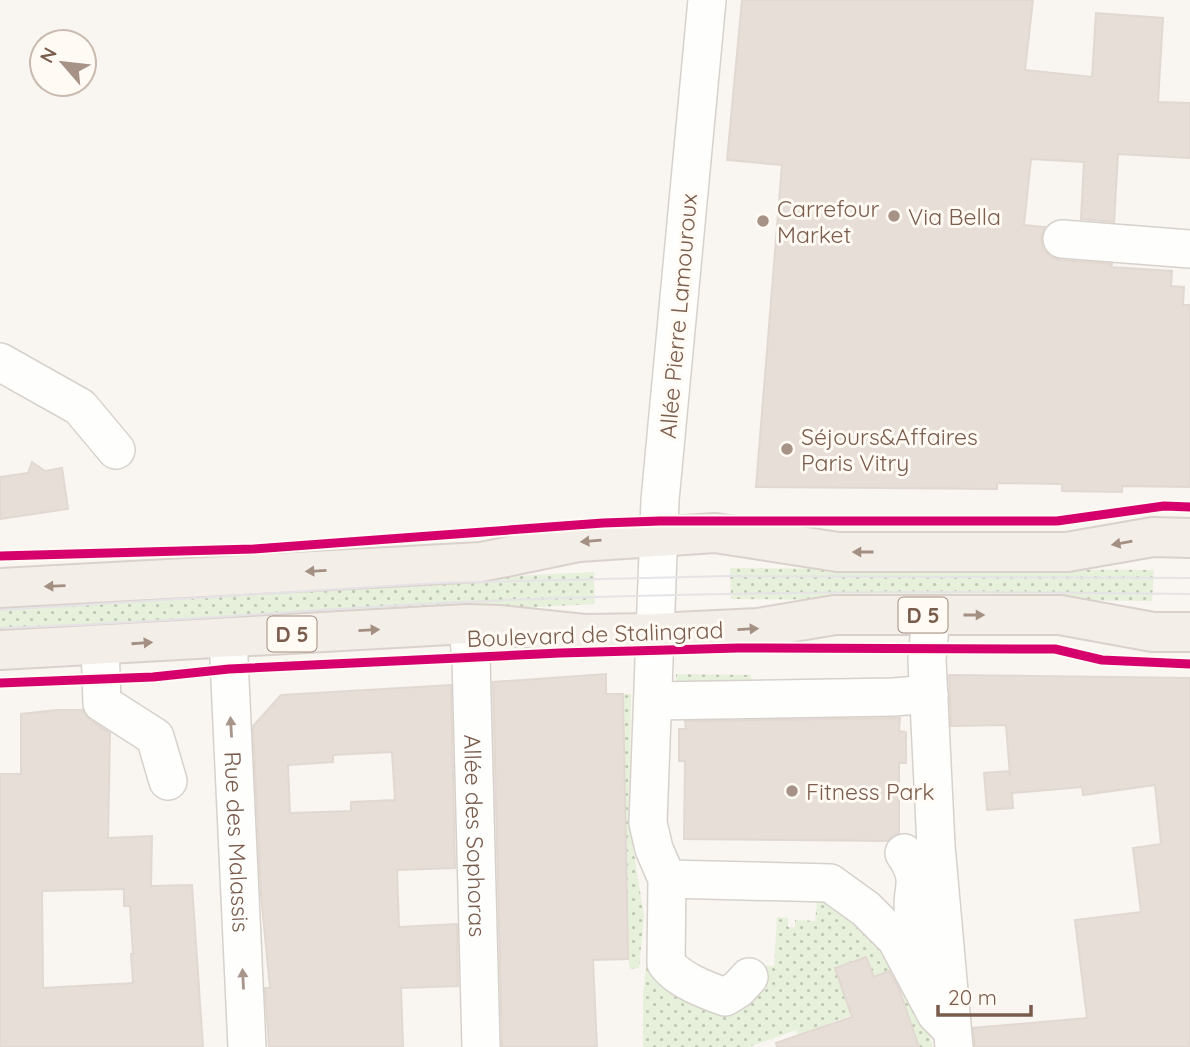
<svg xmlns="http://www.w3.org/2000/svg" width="1190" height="1047" viewBox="0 0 1190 1047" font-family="Quicksand,sans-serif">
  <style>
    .grass { fill: url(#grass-dots) }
    .building { fill: #e6ded7; stroke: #e2d8d2; stroke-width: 2; fill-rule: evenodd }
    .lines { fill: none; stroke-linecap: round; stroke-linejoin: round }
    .minor-casing { stroke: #d7d1cb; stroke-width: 40 }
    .major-casing { stroke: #dad1cc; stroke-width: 42 }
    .minor { stroke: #fefefd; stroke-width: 37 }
    .major { stroke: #f3eee8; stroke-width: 38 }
    .tram { stroke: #e6e3e7; stroke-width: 2 }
    .cycleway-casing { stroke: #fffaf3; stroke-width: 13 }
    .cycleway { stroke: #d6006c; stroke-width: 9 }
    .oneway { fill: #a48f83 }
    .oneway2 { fill: #a8958b }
    .poi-dot { fill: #a69286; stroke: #fffaf3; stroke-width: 2.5 }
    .labels { text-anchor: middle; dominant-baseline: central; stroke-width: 6; stroke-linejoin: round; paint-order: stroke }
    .shield { fill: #fffaf3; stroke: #a28b7f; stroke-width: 2 }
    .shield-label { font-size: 21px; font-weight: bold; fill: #7a5c4d }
    .poi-label { font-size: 23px; fill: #7a5c4d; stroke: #fffaf3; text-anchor: start }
    .street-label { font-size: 23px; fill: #7a5c4d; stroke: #fffaf3 }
  </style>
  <defs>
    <pattern id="grass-dots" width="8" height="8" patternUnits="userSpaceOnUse" patternTransform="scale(1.75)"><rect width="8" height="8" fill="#e7f0db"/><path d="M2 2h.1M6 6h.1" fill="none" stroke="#c0c6b4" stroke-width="1.8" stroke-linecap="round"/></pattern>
  </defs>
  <rect width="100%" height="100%" fill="#f9f5f0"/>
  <path class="grass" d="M730,568L1154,570L1152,601L731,599Z
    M594,572L595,604L0,634V602Z
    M676,674L751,675L752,684L676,683Z
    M623,694H631L629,822L644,916L639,968L630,969L628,959Z
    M818,895L872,934L918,1004L933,1047H919L892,971L874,977L866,957L835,969L851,1015L798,1036L796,1030L749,1047H643V994L649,943L688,993L760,966H774L777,917L788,918V927H795V920L815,921Z"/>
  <path class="building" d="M742,0H1033L1025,70L1092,77L1096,13L1163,18L1158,102L1190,103V158L1118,154L1114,222L1081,219L1084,162L1031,159L1024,225L1045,227L1041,238L1043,249L1051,257L1060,260L1112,264L1111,267L1172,271L1171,286L1184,287L1183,305H1190V487L1122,486V492L1062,491V484L997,483V489L756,487L782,165L727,160Z
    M32,462L45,471L62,468L68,509L0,519V477L28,473Z
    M606,674V694H623L628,959L593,960L597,1047H502L493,682Z
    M949,675L1190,678V1047H975L973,1028L1087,1018L1075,920L1141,912L1133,848L1161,844L1155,785L1083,795L1082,787L1012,793L1013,808L987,810L984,773L1009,771L1010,776L1006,725L951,726Z
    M451,685L455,868L397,870L399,927L457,924L458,986L401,988L403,1047H269L265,988H270L261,895L253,726L281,695ZM392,752L395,800L351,802V811L290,813L288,765L333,762V755Z
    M57,710H83L90,720L110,733L108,838L152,836L151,886L192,885L203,1047H0V774H21V714ZM124,889V906H130L133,954H131L133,983L43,988L42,891Z
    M900,718L899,731L906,732V763H899V833L887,841L684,839L685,761H679V729H686L685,721Z
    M866,957L874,977L889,971L899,989L919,1047H777L776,1043L852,1017L835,968Z"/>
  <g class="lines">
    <g class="minor-casing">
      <g id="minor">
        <path d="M707,0L660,500L648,823L654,849L667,879L666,963C678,980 706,990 725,997L738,989L749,977"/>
        <path d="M1062,239L1190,249"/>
        <path d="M0,362L80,407L116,450"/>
        <path d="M931,615L927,660L936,846L954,1047"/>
        <path id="s1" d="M467,624L471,657L481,1047"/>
        <path id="s2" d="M228,637L247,1047"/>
        <path d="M100,646L102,703L155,737L168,781"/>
        <path d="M653,701L894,697L929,694"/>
        <path d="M904,853C925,884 909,888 914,916C917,933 928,952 935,967"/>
        <path d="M667,879L830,883L866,909L896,939L936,1014L951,1029"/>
      </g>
    </g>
    <g class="major-casing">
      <path id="major" d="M0,588L481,562L579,542L715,533L838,552H1067L1153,537L1190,538
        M0,650L467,624L499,625L584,634L655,633L758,628L835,615H1060L1153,632H1190"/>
    </g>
    <use href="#minor" class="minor"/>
    <use href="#major" class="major"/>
    <path class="tram" d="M0,610L438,583L729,576L1190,578
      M0,628C148,624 295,610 442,603C691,591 941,590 1190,594"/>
    <g class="cycleway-casing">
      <path id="cycleway" d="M0,556L253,549L603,523L660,521H1057L1164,506L1190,507
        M0,683L153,677L229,669L560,653L738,648L1055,649L1102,660L1190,664"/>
    </g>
    <use href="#cycleway" class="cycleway"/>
  </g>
  <defs><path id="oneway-solid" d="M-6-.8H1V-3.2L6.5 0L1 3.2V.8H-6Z" transform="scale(1.75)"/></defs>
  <g class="oneway">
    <use href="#oneway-solid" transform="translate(591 541) rotate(175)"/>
    <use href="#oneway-solid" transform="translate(1122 543) rotate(170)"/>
    <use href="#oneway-solid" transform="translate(863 552) rotate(-180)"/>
    <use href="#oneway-solid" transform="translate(316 571) rotate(177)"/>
    <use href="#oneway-solid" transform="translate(55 586) rotate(178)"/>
    <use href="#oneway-solid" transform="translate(974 615)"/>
    <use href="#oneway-solid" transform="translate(748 629) rotate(-3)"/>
    <use href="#oneway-solid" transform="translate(369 630) rotate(-3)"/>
    <use href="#oneway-solid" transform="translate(142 643) rotate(-4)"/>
  </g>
  <g class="oneway2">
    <use href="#oneway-solid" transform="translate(231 727) rotate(-93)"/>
    <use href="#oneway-solid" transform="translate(243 979) rotate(-93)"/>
  </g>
  <g class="poi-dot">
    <circle cx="894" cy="216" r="7"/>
    <circle cx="763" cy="221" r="7"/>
    <circle cx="787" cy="449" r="7"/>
    <circle cx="792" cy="791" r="7"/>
  </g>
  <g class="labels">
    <g class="shield">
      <rect x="898.5" y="597.5" width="49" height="35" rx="5"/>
      <rect x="267.5" y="616.5" width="49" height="35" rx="5"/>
    </g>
    <g class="shield-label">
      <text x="923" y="615">D 5</text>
      <text x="292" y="634">D 5</text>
    </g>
    <g class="poi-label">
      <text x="777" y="208">Carrefour<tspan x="777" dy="26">Market</tspan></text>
      <text x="908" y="216">Via Bella</text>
      <text x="801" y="436">Séjours&amp;Affaires<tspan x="801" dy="26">Paris Vitry</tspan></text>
      <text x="806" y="791">Fitness Park</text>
    </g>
    <g class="street-label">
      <text transform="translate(678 316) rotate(-85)">Allée Pierre Lamouroux</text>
      <text transform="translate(595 634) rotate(-2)">Boulevard de Stalingrad</text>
      <text stroke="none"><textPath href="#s1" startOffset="212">Allée des Sophoras</textPath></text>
      <text stroke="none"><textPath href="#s2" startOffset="205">Rue des Malassis</textPath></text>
    </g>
  </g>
  <g transform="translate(63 63) rotate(298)"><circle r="33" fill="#fffaf3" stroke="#cabbb1" stroke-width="2"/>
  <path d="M0-5L12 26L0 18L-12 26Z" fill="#a69286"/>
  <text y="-10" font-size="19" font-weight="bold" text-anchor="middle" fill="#7a5c4d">N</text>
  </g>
  <path d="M938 1005v10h93v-10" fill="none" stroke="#7a5c4d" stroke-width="3.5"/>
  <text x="948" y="1005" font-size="21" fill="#7a5c4d" stroke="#fffaf3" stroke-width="5" paint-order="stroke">20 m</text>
</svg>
